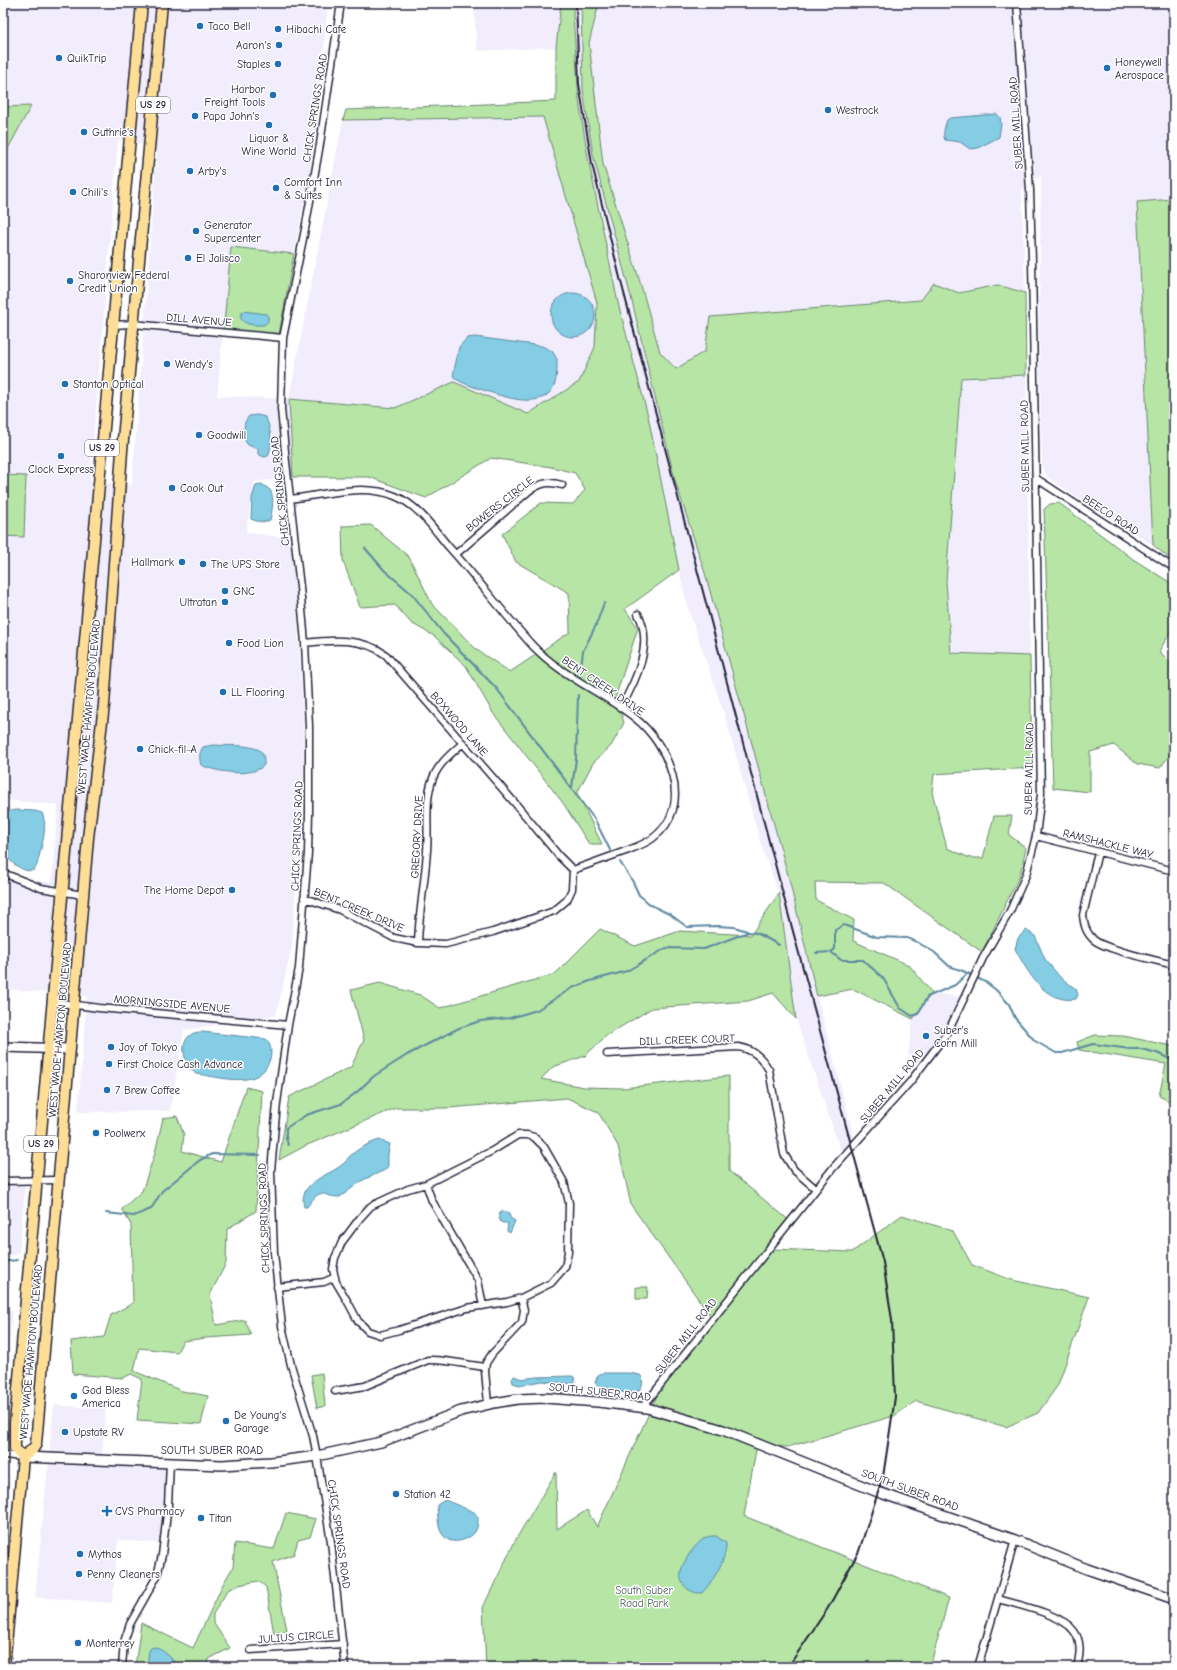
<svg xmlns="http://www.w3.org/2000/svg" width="1177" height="1670" viewBox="0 0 1177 1670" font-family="'Comic Neue',sans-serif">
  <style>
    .built { fill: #f1edfc; fill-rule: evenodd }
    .green { fill: #b6e5a5; stroke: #6c8470 }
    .water { fill: #84cde5; stroke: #5d89a1 }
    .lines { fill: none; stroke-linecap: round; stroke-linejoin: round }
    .stream { stroke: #5d89a1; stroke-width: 2 }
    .street-casing { stroke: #22223b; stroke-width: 9 }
    .secondary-casing { stroke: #22223b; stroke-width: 12 }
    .primary-casing { stroke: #22223b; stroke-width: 13 }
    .street { stroke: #fff; stroke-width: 6 }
    .secondary { stroke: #fff; stroke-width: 9 }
    .primary { stroke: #fede96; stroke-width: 10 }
    .rail { stroke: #22223b; stroke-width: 2 }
    .poi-dot { fill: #1f6fb2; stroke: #fff; stroke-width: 1.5 }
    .labels { text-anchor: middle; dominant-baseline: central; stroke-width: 3; stroke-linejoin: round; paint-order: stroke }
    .shield { fill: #fff; stroke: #646476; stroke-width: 1 }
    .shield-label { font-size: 10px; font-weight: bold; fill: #22223b }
    .poi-label { font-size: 11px; fill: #22223b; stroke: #fff; text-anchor: start }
    .street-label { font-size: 11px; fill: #22223b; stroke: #fff }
    .park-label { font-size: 11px; fill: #4e5c5b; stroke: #fff }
  </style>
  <rect width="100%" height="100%" fill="#fff"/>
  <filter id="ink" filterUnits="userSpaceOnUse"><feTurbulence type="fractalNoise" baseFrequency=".025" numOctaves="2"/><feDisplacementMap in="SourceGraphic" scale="8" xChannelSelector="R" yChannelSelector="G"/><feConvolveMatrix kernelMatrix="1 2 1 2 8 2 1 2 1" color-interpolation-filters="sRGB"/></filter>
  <g filter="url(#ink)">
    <path class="built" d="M3,3H328L314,150L294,254L231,247L217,396L289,399L343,120L543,117L597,303L595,347L579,382L528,414L454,382L395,408L290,399L293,477L254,482L246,532L293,539L303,716V775L292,946L276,1015L184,1030L170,1111L78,1112L87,996L3,989V880L52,882L58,805L3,800V536L24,537L26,476L3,475V158L31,106L3,107ZM118,140L157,148L132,485L90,481Z
      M474,3H561L556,47L477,51Z
      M574,3H581L580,10L593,155L631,297L675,480L705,573L789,879L817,996L855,1140L842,1155L796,1019L779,893L763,851L724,713L688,608L679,570L648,416L618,303L588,158L579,101L573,14Z
      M599,3H1174V199L1137,202L1153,545L1048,478L1042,467L1039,336L1041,175L1022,190L1025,293L998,285L959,293L934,283L921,300L710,317L705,351L676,369L660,352L640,282L603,164L589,43Z
      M1026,375L1030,656L951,653L946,581L961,378Z
      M932,993L962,997L949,1025L935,1047L921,1064L908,1055L913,1019Z
      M3,1185L25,1186L19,1253L3,1258Z
      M3,1311H13L3,1394Z
      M54,1405L106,1409L102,1459L173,1464L167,1544L118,1540L112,1603L35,1597Z"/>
    <path class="green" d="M561,3H574L573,14L579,101L588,158L618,303L648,416L679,570L625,609L638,628L616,695L624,723L611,746L593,763L577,793L602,844H589L563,803L493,713L466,666L434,636L411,623L395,605L360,607L343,561L342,526L371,525L409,557L432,604L477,650L510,672L570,632L569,593L516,562L502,534L541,503L573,504L585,490L575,473L551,467L491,458L426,498L369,477H293L289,399L395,408L454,382L528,414L579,382L595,347L597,303L543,117L343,120L346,110L556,101V47Z
      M581,3H599L589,43L603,164L640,282L660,352L676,369L705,351L710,317L921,300L934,283L959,293L998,285L1025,293L1026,375L961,378L946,581L951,653L1030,656L1032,768L934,774L932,792L947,848L970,858H983L994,816H1012L1009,835L1026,848L1020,875L982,952L884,883L815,882L816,900L854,920L853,941L909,965L932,993L913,1019L853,989L817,996L789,879L705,573L675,480L631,297L593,155L583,90Z
      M31,106L3,158V107Z
      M1174,199V562L1153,545L1137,202Z
      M231,247L294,254L278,340L223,335Z
      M3,475L26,476L24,537L3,536Z
      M1059,503L1133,559L1174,585V627L1159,651L1174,666V749L1160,768L1137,764L1114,745L1090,752V792L1053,788L1044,509L1050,504Z
      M779,893L796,1019L773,993L748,1001L652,1008L606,1036L585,1056L553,1067L541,1079L584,1087L623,1088L729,1076V1171L790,1221L771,1249L852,1252L902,1215L953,1231L972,1265L1012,1280L1089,1297L1058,1385L1038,1413L1006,1427L916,1401L894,1416L788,1447L758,1446L756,1450L744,1516L949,1598L930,1667H486L483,1607L516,1539L556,1472L557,1529L587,1510L597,1527L660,1389L714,1321L631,1205L618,1146L598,1112L567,1098L449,1108H396L305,1146L279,1160L289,1097L351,1067L364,1040L351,990L380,983L420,995L440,1008L555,974L600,929L635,946L680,931L751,935Z
      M1095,1035L1123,1036L1172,1046L1174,1044V1104L1159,1096L1166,1064L1079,1050L1077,1042Z
      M246,1087L262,1091L256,1211L227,1229L226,1263L210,1295L216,1325L245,1320L251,1335L206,1338L183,1341L177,1352L139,1348L134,1371L182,1391L208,1396L201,1424L137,1420L142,1379L131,1374L123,1378L73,1374L71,1341L104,1337L111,1315L133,1303L131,1225L122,1209L142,1191L155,1153L163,1118L177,1116L184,1135L182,1151L221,1162Z
      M636,1287H648L647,1299H636Z
      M322,1373L325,1406L317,1408L311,1375Z
      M286,1513L316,1519L310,1537L298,1540L294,1554L273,1562L287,1630L274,1634L266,1587L258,1581L239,1585L228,1590L213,1614V1622L230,1648L209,1659L208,1667H135L141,1623L193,1648L223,1584L233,1567L235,1543L274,1549Z"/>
    <path class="water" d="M997,114L1000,117L1001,124L999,137L978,148L970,149L960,142L945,140C942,134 945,126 947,120L950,118Z
      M551 315a22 22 0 1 1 44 0a22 22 0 1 1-44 0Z
      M243,311L266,314L268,316V321L264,325C255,325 244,326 240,317Z
      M475,337L542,346L552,351L557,359C557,367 557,376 555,383C546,412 505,397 486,391C476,387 460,384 453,376L459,347L467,338Z
      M257,415L265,417C271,426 273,446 268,456L264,457L258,454V449L248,445L243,438L245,422L249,416Z
      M262,484C264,486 268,488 270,490C275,497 272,512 270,520C264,523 258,522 251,519L252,498L256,485Z
      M213,745C225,746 249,744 259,750C264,753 264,759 264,765C253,778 215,772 201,765C199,758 199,753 203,747Z
      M15,810L35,811L42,813C49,828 40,850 37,865L34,870C28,872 23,870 17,866C0,856 3,835 3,816L6,812Z
      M1026,930L1035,936L1045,959L1060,977L1076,989L1078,995L1076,999C1044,1004 1028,972 1015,949L1018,938Z
      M202,1032L266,1039C271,1044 272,1052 270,1059C260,1091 221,1077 196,1074C185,1066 177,1043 192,1034C195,1032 199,1032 202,1032Z
      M379,1140L390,1144L388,1154V1166L385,1170L363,1180L340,1197C320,1197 323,1185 307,1207H304C297,1182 329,1176 343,1164C346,1162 347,1159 349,1157C358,1148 368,1144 379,1140Z
      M503,1211L509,1213L510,1218L515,1221L510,1233L507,1231L508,1223H502L499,1220V1214Z
      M602,1373H629L640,1375L642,1377C643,1382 643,1389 637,1391C627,1395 602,1391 595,1383L598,1375Z
      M514,1376L522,1379L536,1377L572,1376L574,1377L575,1382L571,1384L542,1381L519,1385L513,1383L512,1379Z
      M445,1500L474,1512L478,1517C478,1522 478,1527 475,1532C468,1541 450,1546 443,1535C437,1528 438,1514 437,1505Z
      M716,1536L726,1543C727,1559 713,1581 702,1593C690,1594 678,1584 681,1572C682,1562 698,1540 707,1537C710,1536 714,1536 716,1536Z
      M155,1647C164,1651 173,1657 176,1667H147L149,1651L151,1648Z"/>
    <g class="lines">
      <path class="stream" d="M365,548L384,570L412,594L443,633L497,689L595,820L610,850
        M580,676L583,651L596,625L604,603
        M572,787L576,759L578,695
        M620,862L633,882L639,895L651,905L671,915L687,927L718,926L734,927L747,931
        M831,952L841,960H863L883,978L900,1008L912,1016L918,1014L927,997L955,985L968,973
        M816,953L831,952L835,949V930L844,925L877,937L907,938L917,942L934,952L949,966L963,971L987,983L996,990L1009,1004L1015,1018L1035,1041L1056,1053H1062L1093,1044L1130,1049H1141L1157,1053L1174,1061
        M288,1145L286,1137V1128L306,1115L341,1104L357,1092L374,1076L407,1055L459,1028L480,1021L510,1018L537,1010L572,988L590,981L627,971L666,948L704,949L748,932L757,933L779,945
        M106,1213L134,1216L151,1209L162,1191L200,1160L212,1154L260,1155
        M3,1262L17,1260"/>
      <g class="street-casing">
        <path id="street" d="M341,3L320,144L306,224L283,338L281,409L286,462L300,587L305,643L309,726V813L308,853L299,968L288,1025L277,1103L271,1171L274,1253L282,1326L291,1365L313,1436L317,1456L331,1542L345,1667
          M113,325L133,324L283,338
          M1037,479L1174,568
          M290,499C324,495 363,483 395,496C418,505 433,528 448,546C477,578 503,613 532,645C561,676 602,692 635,718C668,744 696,806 653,838C644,845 633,848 623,852C606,858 590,864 573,870L572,889L567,900L554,911L493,932L446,944L418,943L394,938L340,910L304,898
          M456,554L530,490C542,483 548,481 562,485
          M305,643C331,640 363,637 386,655L514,802L559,856L573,870
          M621,707C636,681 654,643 638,614
          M1036,836L1174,871
          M1098,852L1083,915C1084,925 1086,933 1094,940C1106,950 1156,960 1174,965
          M3,873L41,888L83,895
          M418,943C419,912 425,882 427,851C429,827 424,801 433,778C439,763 452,753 463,743
          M53,1002L99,1008L288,1025
          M607,1054L738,1047C753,1049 762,1057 769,1070L784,1154L794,1170L816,1189
          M518,1135H527L534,1137L544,1147L564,1182L569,1203L568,1252L565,1267L551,1283L521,1298L507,1302L467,1308L399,1330L380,1335L368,1331L358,1321L349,1304L336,1282L333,1269L335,1258L342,1242L360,1218L371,1206L408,1189L426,1184L492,1151Z
          M3,1181L58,1180
          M426,1184L432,1201L478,1280L483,1306
          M277,1287L324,1282L335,1277
          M335,1391L365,1386L428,1360C447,1359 466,1365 485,1367
          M488,1404L485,1371L486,1363L492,1354L522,1322L524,1310L521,1298
          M642,1408L833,1168L910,1082L948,1032L983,958L1010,911L1026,875L1036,836L1041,794L1032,261L1030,190L1017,3
          M3,1455L23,1457
          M998,1599C1018,1605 1062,1614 1074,1631C1082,1642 1080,1655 1077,1667
          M251,1650L343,1644
          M122,1667L124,1642L130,1624L157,1576L162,1555L168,1505L170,1463
          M978,1667L1015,1540"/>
      </g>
      <g class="secondary-casing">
        <path id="secondary" d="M3,1047L69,1049
          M23,1457L222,1465L271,1462L317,1456L381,1442L461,1411L494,1403L518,1399L545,1398L598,1402L647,1408L723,1430L878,1492L1015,1540L1087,1569L1174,1599"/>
      </g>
      <g class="primary-casing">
        <path id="primary" d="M23,1457L33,1449L36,1444L88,838L104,705L122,451L162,3
          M23,1457L15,1449V1423L142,3
          M4,1667L23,1457"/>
      </g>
      <use href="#street" class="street"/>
      <use href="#secondary" class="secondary"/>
      <use href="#primary" class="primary"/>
      <path class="rail" d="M576,3L579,84L592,164L620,278L788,913L883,1262L892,1320L895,1397L883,1477L859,1551L828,1608L788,1667"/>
    </g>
  </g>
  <g class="poi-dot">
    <circle cx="200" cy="26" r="4"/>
    <circle cx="278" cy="29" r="4"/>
    <circle cx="279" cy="45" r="4"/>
    <circle cx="59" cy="58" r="4"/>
    <circle cx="278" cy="64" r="4"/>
    <circle cx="1107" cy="68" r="4"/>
    <circle cx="273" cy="95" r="4"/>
    <circle cx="828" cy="110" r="4"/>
    <circle cx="195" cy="116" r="4"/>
    <circle cx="269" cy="125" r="4"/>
    <circle cx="84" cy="132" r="4"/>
    <circle cx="190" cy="171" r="4"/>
    <circle cx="276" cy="188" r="4"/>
    <circle cx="73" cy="192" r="4"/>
    <circle cx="196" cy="231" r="4"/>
    <circle cx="188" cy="258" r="4"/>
    <circle cx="70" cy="281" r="4"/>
    <circle cx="167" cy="364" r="4"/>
    <circle cx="65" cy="384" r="4"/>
    <circle cx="199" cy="435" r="4"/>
    <circle cx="61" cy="456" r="4"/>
    <circle cx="172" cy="488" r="4"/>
    <circle cx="182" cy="562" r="4"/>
    <circle cx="203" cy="564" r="4"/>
    <circle cx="225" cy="591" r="4"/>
    <circle cx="225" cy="602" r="4"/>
    <circle cx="229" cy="643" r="4"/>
    <circle cx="223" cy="692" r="4"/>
    <circle cx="140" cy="749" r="4"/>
    <circle cx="232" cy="890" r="4"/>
    <circle cx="926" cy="1036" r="4"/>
    <circle cx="111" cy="1047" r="4"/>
    <circle cx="109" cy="1064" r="4"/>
    <circle cx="107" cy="1090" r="4"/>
    <circle cx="96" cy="1133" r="4"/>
    <circle cx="74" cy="1396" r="4"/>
    <circle cx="226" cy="1421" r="4"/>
    <circle cx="65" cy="1432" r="4"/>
    <circle cx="396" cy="1494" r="4"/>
    <path d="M105 1505h4v4h4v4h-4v4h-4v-4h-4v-4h4z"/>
    <circle cx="201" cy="1518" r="4"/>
    <circle cx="80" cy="1554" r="4"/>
    <circle cx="79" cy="1574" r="4"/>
    <circle cx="78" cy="1643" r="4"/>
  </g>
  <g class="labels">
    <g class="shield">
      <rect x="136" y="97" width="34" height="16" rx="3"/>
      <rect x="85" y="440" width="34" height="16" rx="3"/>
      <rect x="24" y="1136" width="34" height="16" rx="3"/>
    </g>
    <g class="shield-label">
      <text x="153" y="105">US 29</text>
      <text x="102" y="448">US 29</text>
      <text x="41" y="1144">US 29</text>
    </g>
    <g class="poi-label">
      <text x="208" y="26">Taco Bell</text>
      <text x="286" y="29">Hibachi Cafe</text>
      <text x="271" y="45" text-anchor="end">Aaron's</text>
      <text x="67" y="58">QuikTrip</text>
      <text x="1115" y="62">Honeywell<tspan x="1115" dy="13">Aerospace</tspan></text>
      <text x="270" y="64" text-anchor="end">Staples</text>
      <text x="265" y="89" text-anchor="end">Harbor<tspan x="265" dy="13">Freight Tools</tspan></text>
      <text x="836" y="110">Westrock</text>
      <text x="203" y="116">Papa John's</text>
      <text x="92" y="132">Guthrie's</text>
      <text x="269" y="138" text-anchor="middle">Liquor &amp;<tspan x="269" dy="13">Wine World</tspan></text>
      <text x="198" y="171">Arby's</text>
      <text x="284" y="182">Comfort Inn<tspan x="284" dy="13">&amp; Suites</tspan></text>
      <text x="81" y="192">Chili's</text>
      <text x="204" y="225">Generator<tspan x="204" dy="13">Supercenter</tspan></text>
      <text x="196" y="258">El Jalisco</text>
      <text x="78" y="275">Sharonview Federal<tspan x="78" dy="13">Credit Union</tspan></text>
      <text x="175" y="364">Wendy's</text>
      <text x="73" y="384">Stanton Optical</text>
      <text x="207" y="435">Goodwill</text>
      <text x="61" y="469" text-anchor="middle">Clock Express</text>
      <text x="180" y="488">Cook Out</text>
      <text x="174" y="562" text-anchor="end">Hallmark</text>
      <text x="211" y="564">The UPS Store</text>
      <text x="233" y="591">GNC</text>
      <text x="217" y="602" text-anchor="end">Ultratan</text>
      <text x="237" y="643">Food Lion</text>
      <text x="231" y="692">LL Flooring</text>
      <text x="148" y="749">Chick-fil-A</text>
      <text x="224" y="890" text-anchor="end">The Home Depot</text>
      <text x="934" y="1030">Suber's<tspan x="934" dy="13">Corn Mill</tspan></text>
      <text x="119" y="1047">Joy of Tokyo</text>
      <text x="117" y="1064">First Choice Cash Advance</text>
      <text x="115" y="1090">7 Brew Coffee</text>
      <text x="104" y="1133">Poolwerx</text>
      <text x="82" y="1390">God Bless<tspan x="82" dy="13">America</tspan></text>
      <text x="234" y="1415">De Young's<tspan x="234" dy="13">Garage</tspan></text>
      <text x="73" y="1432">Upstate RV</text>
      <text x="404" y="1494">Station 42</text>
      <text x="115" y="1511">CVS Pharmacy</text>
      <text x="209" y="1518">Titan</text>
      <text x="88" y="1554">Mythos</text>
      <text x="87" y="1574">Penny Cleaners</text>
      <text x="86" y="1643">Monterrey</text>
    </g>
    <g class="street-label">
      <text transform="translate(315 108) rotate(-81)">CHICK SPRINGS ROAD</text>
      <text transform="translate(1016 123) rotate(-94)">SUBER MILL ROAD</text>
      <text transform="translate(199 320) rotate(5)">DILL AVENUE</text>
      <text transform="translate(1025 446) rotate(-91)">SUBER MILL ROAD</text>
      <text transform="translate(280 491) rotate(-96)">CHICK SPRINGS ROAD</text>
      <text transform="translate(500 504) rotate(-38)">BOWERS CIRCLE</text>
      <text transform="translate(1111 515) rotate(33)">BEECO ROAD</text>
      <text transform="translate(603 686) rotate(34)">BENT CREEK DRIVE</text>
      <text transform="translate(89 707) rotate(-85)">WEST WADE HAMPTON BOULEVARD</text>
      <text transform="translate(459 724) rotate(49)">BOXWOOD LANE</text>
      <text transform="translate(1029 769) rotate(-89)">SUBER MILL ROAD</text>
      <text transform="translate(297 836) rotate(-88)">CHICK SPRINGS ROAD</text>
      <text transform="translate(417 837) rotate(-87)">GREGORY DRIVE</text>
      <text transform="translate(1108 844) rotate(14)">RAMSHACKLE WAY</text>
      <text transform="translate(359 910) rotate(23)">BENT CREEK DRIVE</text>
      <text transform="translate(172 1004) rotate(5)">MORNINGSIDE AVENUE</text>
      <text transform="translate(60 1030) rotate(-85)">WEST WADE HAMPTON BOULEVARD</text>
      <text transform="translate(687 1040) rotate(-2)">DILL CREEK COURT</text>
      <text transform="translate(892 1086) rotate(-50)">SUBER MILL ROAD</text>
      <text transform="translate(264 1218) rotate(-92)">CHICK SPRINGS ROAD</text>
      <text transform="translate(686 1336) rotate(-52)">SUBER MILL ROAD</text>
      <text transform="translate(31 1352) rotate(-85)">WEST WADE HAMPTON BOULEVARD</text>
      <text transform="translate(600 1392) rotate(6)">SOUTH SUBER ROAD</text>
      <text x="212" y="1450">SOUTH SUBER ROAD</text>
      <text transform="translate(910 1490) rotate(20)">SOUTH SUBER ROAD</text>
      <text transform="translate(339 1534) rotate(82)">CHICK SPRINGS ROAD</text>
      <text transform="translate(296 1637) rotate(-4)">JULIUS CIRCLE</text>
    </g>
    <g class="park-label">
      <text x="644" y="1590">South Suber<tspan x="644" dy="13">Road Park</tspan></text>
    </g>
  </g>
  <rect width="1177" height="1670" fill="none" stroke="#fff" stroke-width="16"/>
  <rect x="8" y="8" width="1161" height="1654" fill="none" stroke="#22223b" stroke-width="1.5" filter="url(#ink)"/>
</svg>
